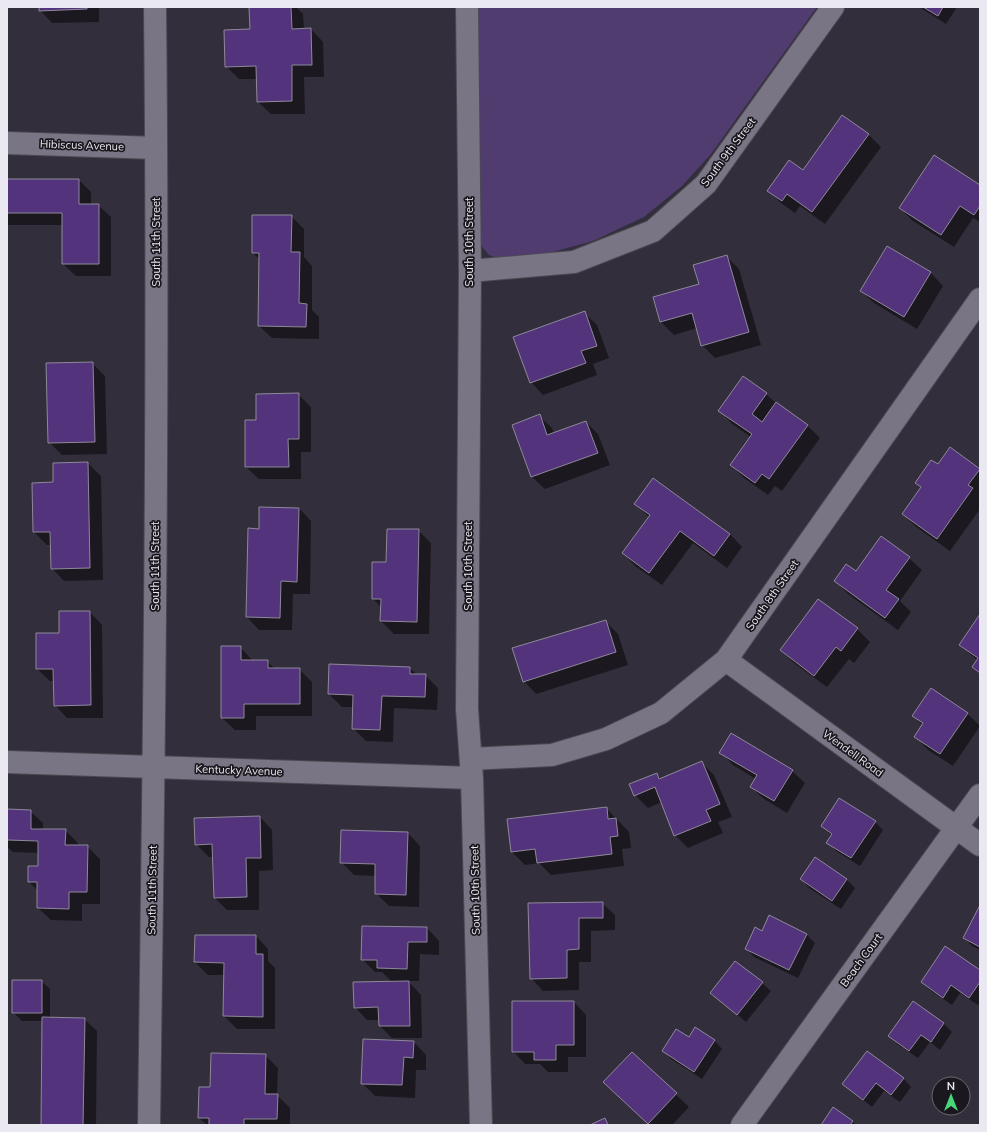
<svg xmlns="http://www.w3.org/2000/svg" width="987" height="1132" viewBox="0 0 987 1132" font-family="Mulish,sans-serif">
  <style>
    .green { fill: #503c6f }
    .shadow { fill: #0007 }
    .building { fill: #53347c; stroke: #8e8999 }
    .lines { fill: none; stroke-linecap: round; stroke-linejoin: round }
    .minor-casing { stroke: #4d4953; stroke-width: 24 }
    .minor { stroke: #7a7584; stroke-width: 22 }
    .labels { text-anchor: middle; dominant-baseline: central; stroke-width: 3.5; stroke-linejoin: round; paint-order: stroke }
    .street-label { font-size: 11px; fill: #eae8f0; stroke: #1a181e }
  </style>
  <rect width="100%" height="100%" fill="#332e3b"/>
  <path class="green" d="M477,7H817L711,154L682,186L644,217L593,241L549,253L496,258L489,255L479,243Z"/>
  <path class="shadow" d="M40,7H99V22L52,23L40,10Z
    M250,7H296L303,14L304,30L311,29L323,42L324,77H304L305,114H271L258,102V79H239L226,66L251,30Z
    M919,7H957L946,24Z
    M842,116L869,135L881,147L825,224L800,206L795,213L781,203L769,191L803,171Z
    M7,180H79L91,192V205H98L111,217V276H76L63,264V225H7Z
    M980,186V222L973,218L954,247L913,221L900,208Z
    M291,216L304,229V257L312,266V310L319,317V339L272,338L259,326V259L253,253Z
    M888,247L931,273L943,286L917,329L874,303L861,291Z
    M726,256L739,269L761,345L715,358L702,345L697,328L674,335L661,322L654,298L700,285Z
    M584,313L597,325L609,358L593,364L597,375L543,395L531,382Z
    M92,363L105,376L107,454L62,455L49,442Z
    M298,394L311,407V452H301V479H259L246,467L257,421Z
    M766,394L777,404L807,425L820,438L782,491L775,486L768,495L744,478L731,465L751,437L732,424L720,411Z
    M539,416L552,428L554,433L586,422L598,434L610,465L545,489L532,477Z
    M951,448L980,469V509L950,551L915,526L903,514L921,488L916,483L938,466Z
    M88,463L101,476L103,580L64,581L52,568L51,545H47L34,532L33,484L54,483V464Z
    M635,504L730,534L742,547L727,568L693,543L662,585L635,566L623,553L649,517Z
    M299,508L311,521L310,594H293L292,630H259L247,617L260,530Z
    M418,530L431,543L429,634H394L381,621V607L372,598L387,563Z
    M909,558L922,570L900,601L911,612L898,630L848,594L835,581L857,573Z
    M90,612L102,625L103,718H67L55,705L54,681H50L37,669L60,634Z
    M980,616V674L973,667L978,661L960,645Z
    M605,621L618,634L628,665L536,694L524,681Z
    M857,629L870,642L854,663L849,659L827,687L794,663L781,650Z
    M240,647L253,661H267L275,669H299L312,682V716H256V730H235L222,718Z
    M410,668L417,675H425L438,688L437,710L394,708L393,742L366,741L353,728L354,707H342L329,694Z
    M931,689L968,714L980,726L953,766L928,750L916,737L923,726L913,715Z
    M721,752L792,771L805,783L787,813L764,799L751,787L756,779L733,765Z
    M702,763L714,775L732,817L718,822L723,833L688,848L675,835L662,802L648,808L635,795L656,774L662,779Z
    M606,808L629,832L631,848L622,849L624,866L551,875L539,863L525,865L512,852L508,819Z
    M7,810L30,811L43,823V830H65L78,843V846H87L100,859V904H82V921L51,920L38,908V891L29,882L39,867V853L13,852L7,847Z
    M260,817L272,830L273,870L259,871V910H227L215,898L214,857H209L196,844Z
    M875,822L883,830L860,866L836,851L828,842L832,836L822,826Z
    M408,833L420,846L419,907L389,906L376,893V876L354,875L341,862Z
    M801,879L847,880L855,888L841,909L809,888Z
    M602,903L615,915V930L591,931V962H579V990L543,991L531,978L529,904Z
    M980,907V950L972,946L964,938Z
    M770,917L807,935L815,943L798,978L754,957L746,948L762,932Z
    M427,928L439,941V955L420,954L419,981H408L421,995L422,1038H392L380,1026L379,1020H367L355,1007L392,982L382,972H375L362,959Z
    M256,936L268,949V961L275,968V1029H237L224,1016L225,975H208L195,962Z
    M980,971V1002L978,1005L960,993L952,1005L930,990L922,982Z
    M41,981L50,989V1018L84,1019L97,1031L96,1125H42L43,1021H22L13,1012Z
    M762,983L771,991L746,1022L711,993Z
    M574,1002L586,1015V1057H568V1072H548L540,1064H525L513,1051Z
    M913,1002L944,1024L952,1032L940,1050L930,1042L918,1058L897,1044L889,1035Z
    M689,1038L714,1040L722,1049L702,1079L671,1059L663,1050Z
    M414,1042L426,1055V1070H416L415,1098L375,1096L362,1083Z
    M632,1053L689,1107L672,1125H649L617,1095Z
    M265,1055L278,1068L277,1095L290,1108V1125H207L199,1118L211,1088Z
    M903,1078L911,1087L900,1102L884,1091L872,1107L844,1084Z
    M834,1108L853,1122L856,1125H822Z"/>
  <path class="building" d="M39,7H87V9L39,11Z
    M249,7H291L292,29L311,28L312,65H292V101L257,102L256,66L225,67L224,30L250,29Z
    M923,7H943L938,16Z
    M842,115L869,134L812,212L787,194L782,201L767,191L789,160L803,170Z
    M934,155L980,185V206L974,215L960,206L941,235L899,208Z
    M7,179H79V204H99V264H62V213H7Z
    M252,215H292L291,252H300L299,303L307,304L306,327L258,326L259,253H252Z
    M887,246L931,272L904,317L860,291Z
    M727,255L749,332L701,346L692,313L660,322L653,297L699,284L693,265Z
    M585,311L597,346L581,351L586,363L530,383L513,337Z
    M93,362L95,442L48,443L46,363Z
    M743,376L767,393L752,414L762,422L776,402L808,425L769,479L762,474L755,483L730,465L752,434L718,411Z
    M299,393V439H288L289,467H245V420H256V394Z
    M540,414L547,435L586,421L598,453L531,477L512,425Z
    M950,447L980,469L968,485L973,488L937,539L902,514L921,487L915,483L931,460L938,464Z
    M88,462L90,568L51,569L50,532H33L32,483L53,482V463Z
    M653,478L730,534L714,556L680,531L649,573L622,553L650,515L634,504Z
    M259,507L299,508L297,582L281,581L280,618L246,617L248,528L259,529Z
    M387,529H419L417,622L380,621L381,599H372V562H386Z
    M881,536L910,557L886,590L899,599L885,618L834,581L846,564L856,571Z
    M818,599L858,628L841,651L836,647L814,676L780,650Z
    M59,611H90L91,705L54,706L53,669H36V633H59Z
    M980,614V673L972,667L978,658L959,645Z
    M606,620L616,652L523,682L512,648Z
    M221,646H241V660H268V668H300V704H244V718H221Z
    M329,664L410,667V674H426L425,697L382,696L380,730L352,729L353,695L328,694Z
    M931,688L968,713L940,754L914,737L923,723L912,716Z
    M731,733L793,770L774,801L750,787L757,775L719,753Z
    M702,761L720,804L706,810L711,821L674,836L655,787L634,796L629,784L657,773L659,779Z
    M839,798L876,821L851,858L826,843L832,834L821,826Z
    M607,807L608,819L616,818L618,836L610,837L612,854L537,863L535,849L511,852L507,819Z
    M7,809L31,810V829H66L65,845H88L87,892H69V909L37,908V882H28V866H38V841L7,840Z
    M260,816L261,858H246L247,897L214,898L212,844L195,845L194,818Z
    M341,830L408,832L406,895L375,894V864L340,863Z
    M815,857L847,879L832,901L800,879Z
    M603,902V918H579V949L567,950V978L530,979L528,903Z
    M980,905V947L963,938Z
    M769,915L807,934L789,970L745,949L755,927L762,931Z
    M362,926L427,927V942H408L407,969L377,968V960H361Z
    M195,935H256V954H263V1017L223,1016L224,963L194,962Z
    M945,946L980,970V982L969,998L951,985L943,998L921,982Z
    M735,961L763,982L737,1015L710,993Z
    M12,980H42V1013H12Z
    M409,981L410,1026H379L378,1007L354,1008L353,982Z
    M512,1001H574V1045H556V1060H534V1052H512Z
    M913,1001L944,1023L931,1042L921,1035L909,1051L888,1036Z
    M42,1017L85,1018L83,1125H41Z
    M695,1027L715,1040L694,1072L662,1051L676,1029L689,1037Z
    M363,1039L414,1041L413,1058L404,1057L402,1085L361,1084Z
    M867,1051L904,1078L891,1095L876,1083L863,1100L842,1084Z
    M632,1052L677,1093L648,1124L603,1082Z
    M211,1053L266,1054L265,1094H278L277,1119H244V1125H209V1118H198L199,1087H210Z
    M833,1107L853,1121L850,1125H821Z
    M605,1118L608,1125H590Z"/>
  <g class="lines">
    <g class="minor-casing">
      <path id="minor" d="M467,7L470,271L467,709L472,778L481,1125
        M7,143L156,148
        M470,271L574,262L653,231L706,184L833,7
        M726,660L980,845
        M471,759L552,755L606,739L661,713L726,660L980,299
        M7,762L472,778
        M149,1125C154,752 159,380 155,7
        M742,1125L980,795"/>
    </g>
    <use href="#minor" class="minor"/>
  </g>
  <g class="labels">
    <g class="street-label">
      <text transform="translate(82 145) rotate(2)">Hibiscus Avenue</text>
      <text transform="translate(728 152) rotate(-53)">South 9th Street</text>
      <text transform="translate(156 242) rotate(-90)">South 11th Street</text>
      <text transform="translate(469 242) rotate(-90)">South 10th Street</text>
      <text transform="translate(155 566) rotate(-90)">South 11th Street</text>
      <text transform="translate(468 566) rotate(-90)">South 10th Street</text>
      <text transform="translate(772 595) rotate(-55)">South 8th Street</text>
      <text transform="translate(853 753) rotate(36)">Wendell Road</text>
      <text transform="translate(239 770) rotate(2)">Kentucky Avenue</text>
      <text transform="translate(152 890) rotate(-89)">South 11th Street</text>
      <text transform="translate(475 890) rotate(-91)">South 10th Street</text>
      <text transform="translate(861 960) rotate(-54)">Beach Court</text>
    </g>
  </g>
  <rect width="987" height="1132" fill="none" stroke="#eae8f0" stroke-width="16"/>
  <g transform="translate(951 1096)"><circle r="19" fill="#1a181e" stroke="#6d6b72"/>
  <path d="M0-3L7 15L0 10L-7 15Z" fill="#47d779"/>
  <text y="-6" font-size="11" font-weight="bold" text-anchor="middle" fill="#eae8f0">N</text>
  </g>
</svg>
